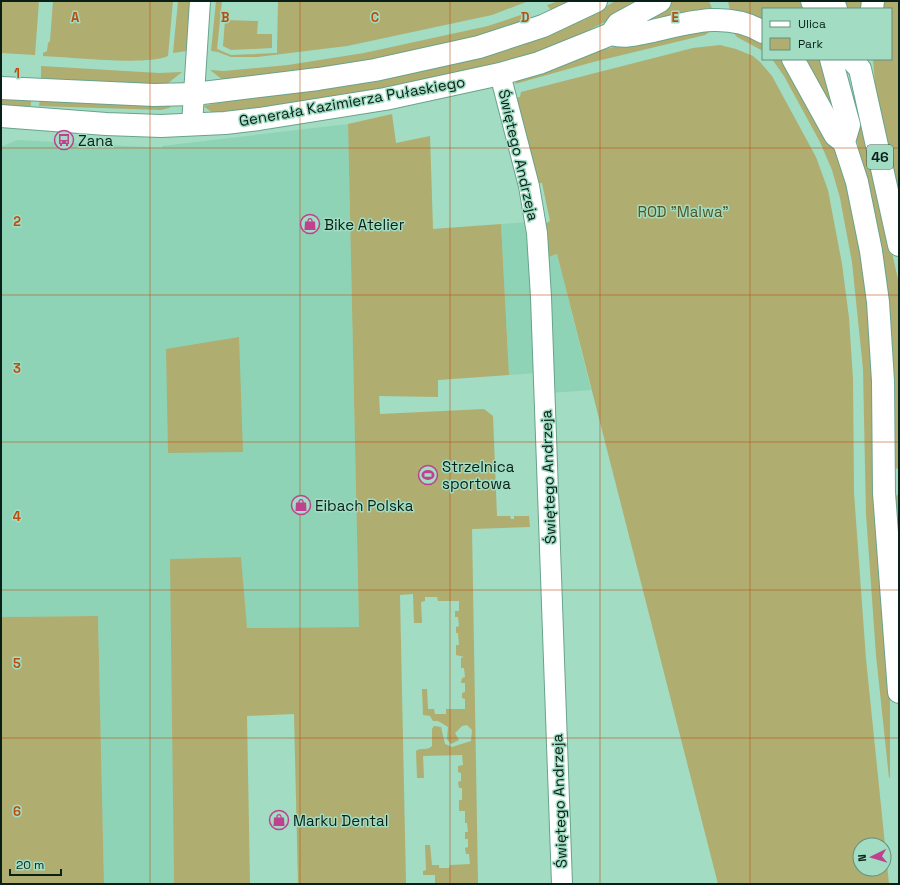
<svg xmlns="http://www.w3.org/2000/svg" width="900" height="885" viewBox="0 0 900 885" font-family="'Space Grotesk',sans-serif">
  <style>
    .built { fill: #8ed3b6 }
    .green { fill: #afad70; fill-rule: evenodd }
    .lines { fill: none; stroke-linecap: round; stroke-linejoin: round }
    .minor-casing { stroke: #69a38b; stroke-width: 22 }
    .secondary-casing { stroke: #69a38b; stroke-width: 24 }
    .primary-casing { stroke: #69a38b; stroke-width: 24 }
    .minor { stroke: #fff; stroke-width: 20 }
    .secondary { stroke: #fff; stroke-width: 22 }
    .primary { stroke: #fff; stroke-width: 22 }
    .grid { fill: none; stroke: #bb4e0e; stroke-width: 1; stroke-opacity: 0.55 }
    .labels { text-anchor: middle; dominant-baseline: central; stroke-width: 3; stroke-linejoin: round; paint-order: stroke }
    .shield { fill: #a1dcc3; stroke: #36584b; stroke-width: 1 }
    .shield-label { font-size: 14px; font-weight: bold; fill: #082017 }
    .street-label { font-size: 15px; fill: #082017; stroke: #a1dcc3 }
    .poi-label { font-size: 15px; fill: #082017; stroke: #a1dcc3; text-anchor: start }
    .park-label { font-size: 15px; fill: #57541f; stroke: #a1dcc3 }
    .grid-label { font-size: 13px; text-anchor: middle; font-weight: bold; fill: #bb4e0e; stroke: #a1dcc3; stroke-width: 3; stroke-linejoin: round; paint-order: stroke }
  </style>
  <rect width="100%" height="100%" fill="#a1dcc3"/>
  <path class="built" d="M348,124L359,627L246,628L241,557L171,559L174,884H104L98,616L1,617V147L17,140L162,148V146Z
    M530,222L537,373L509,375L501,224Z
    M557,254L591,390L550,393L546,258Z"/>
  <path class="green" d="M1,1H39L35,55L1,53Z
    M53,1H173L168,56C146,66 70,57 43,56V53L47,51L48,43L50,41Z
    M178,1H192L187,51L173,53Z
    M216,1H222L217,49L231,55L277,53L278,1L526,2L492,15L347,46L257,57H231L218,52L211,51Z
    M559,1H577L553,13L547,5Z
    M616,1H646L563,43L495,66L328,100L213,113L203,106L569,26Z
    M671,1H709L713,11L620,28Z
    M728,1H799L804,9H763V26L731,15Z
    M840,1H866L865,9H842Z
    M878,1H899V201L875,85L873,59H891V9H876Z
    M530,12L527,22L446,46L295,74L223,80L210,70L224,71L288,65L364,53L488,26Z
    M225,20L258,21L257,34H272V48L231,50L223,46Z
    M698,26L712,30L705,35L593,62L515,84L518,79L594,52Z
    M732,31L763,39V51L737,37Z
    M720,45L736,49L753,56L760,62L772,76L816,157L828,190L842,264L849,318L853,379L854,493L866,659L889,884H718L557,254L546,258L543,225L550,221L542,183H535L514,98L520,97L521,92L693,48ZM860,845H884V869H860Z
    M772,59H786L832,141L848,182L855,217L868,300L890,693V777L889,778L876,655L866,514L863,369L852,262L840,198L832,170L820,142L784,76Z
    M799,59H825L844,129Z
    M41,66L159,73L182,72L167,84L41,81Z
    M857,96L899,284V470L892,465L876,230L848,99Z
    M1,97L31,99V106H1Z
    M40,99L168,104L171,106L169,108L161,110L39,106Z
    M392,114L396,143L430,136L433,229L501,224L509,375L438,380V397L379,396L380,414L484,409L493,416L497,516H510L511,519H514V516H529L530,527L472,529L478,884H435V875H423V871L426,870L425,845H430L432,865H439V868H449L450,865L470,864L469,854H466L465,848L468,847V839H465V832H468L467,823H465V811H459V800H462V788H459L458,782L461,781V773L458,772V766L463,765L462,755L423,756L424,778H417L416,751C421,747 428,751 432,746V729L434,726L441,727L445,744L452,747L471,741L472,730L467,725L462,726L455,733L459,740L451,744L447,739L448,727L438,721H433L430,716L423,715L422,689H427L428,709H434L435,714H446V709H465V699L462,698V693L465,692V683H461L462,678L465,677L464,668H461V658L464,657L456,655V645H459L458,633H456V627L459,626L458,617H455V611H459V601H438L437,597H425V601L421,602L422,623H414L413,594L400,595L406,884H298L294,714L247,716L250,884H174L170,559L241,557L247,628L359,627L348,124Z
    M239,337L243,452L168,453L166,349Z
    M899,493V579L895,498Z
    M98,616L104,884H1V617Z"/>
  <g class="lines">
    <g class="minor-casing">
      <path id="minor" d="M500,74L529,186L537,233L541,297L562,884
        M192,125L200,1"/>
    </g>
    <g class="secondary-casing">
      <path id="secondary" d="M611,34C627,38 637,34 653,31C690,22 728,11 763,32
        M793,59L835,135L844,142
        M1,88L154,95L194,94L318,79L375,70L479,47L543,26L596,1
        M1,116L106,124L161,126L225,123L259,119L385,99L500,74L539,63L611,34L618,24L660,1"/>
    </g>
    <g class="primary-casing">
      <path id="primary" d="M812,1L816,9
        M833,1L836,9
        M872,9L873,1
        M831,59L849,125L844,142L857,182L871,251L878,302L883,381L884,493L899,692
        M851,59L860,69L899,245"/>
    </g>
    <use href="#minor" class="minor"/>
    <use href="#secondary" class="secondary"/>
    <use href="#primary" class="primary"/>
  </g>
  <path class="grid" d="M150,1V884M300,1V884M450,1V884M600,1V884M750,1V884M1,148H899M1,295H899M1,442H899M1,590H899M1,738H899"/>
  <defs>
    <g id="bus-ring" transform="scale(1)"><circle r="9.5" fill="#a1dcc3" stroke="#bf418f" stroke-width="1.5"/><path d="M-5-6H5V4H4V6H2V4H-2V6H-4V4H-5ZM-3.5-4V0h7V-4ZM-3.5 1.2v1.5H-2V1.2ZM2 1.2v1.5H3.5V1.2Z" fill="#bf418f"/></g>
    <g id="shop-ring" transform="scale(1)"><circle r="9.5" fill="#a1dcc3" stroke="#bf418f" stroke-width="1.5"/><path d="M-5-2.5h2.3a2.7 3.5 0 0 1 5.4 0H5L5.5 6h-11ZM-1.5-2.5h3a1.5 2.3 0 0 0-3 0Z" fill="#bf418f"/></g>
    <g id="stadium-ring" transform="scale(1)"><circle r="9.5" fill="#a1dcc3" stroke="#bf418f" stroke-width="1.5"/><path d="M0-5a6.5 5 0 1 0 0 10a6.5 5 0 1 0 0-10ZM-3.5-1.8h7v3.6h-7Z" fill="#bf418f"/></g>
  </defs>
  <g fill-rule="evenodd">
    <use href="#bus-ring" x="64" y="140"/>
    <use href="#shop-ring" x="310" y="224"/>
    <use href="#stadium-ring" x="428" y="475"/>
    <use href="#shop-ring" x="301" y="505"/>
    <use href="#shop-ring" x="279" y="820"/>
  </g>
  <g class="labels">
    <rect class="shield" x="867" y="145" width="26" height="24" rx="3"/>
    <g class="shield-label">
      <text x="880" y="157">46</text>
    </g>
    <g class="street-label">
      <text transform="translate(352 101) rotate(-10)">Generała Kazimierza Pułaskiego</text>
      <text transform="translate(519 155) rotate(77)">Świętego Andrzeja</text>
      <text transform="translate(548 477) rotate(-92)">Świętego Andrzeja</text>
      <text transform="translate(559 801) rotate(-92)">Świętego Andrzeja</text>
    </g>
    <g class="poi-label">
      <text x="78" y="140">Zana</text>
      <text x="324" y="224">Bike Atelier</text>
      <text x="442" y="466">Strzelnica<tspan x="442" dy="17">sportowa</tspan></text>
      <text x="315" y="505">Eibach Polska</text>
      <text x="293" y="820">Marku Dental</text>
    </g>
    <g class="park-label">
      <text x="683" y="211">ROD "Malwa"</text>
    </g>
  </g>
  <g class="grid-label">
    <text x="75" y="22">A</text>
    <text x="225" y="22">B</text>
    <text x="375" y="22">C</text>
    <text x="525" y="22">D</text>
    <text x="675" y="22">E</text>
    <text x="17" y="78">1</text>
    <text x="17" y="226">2</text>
    <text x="17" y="373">3</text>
    <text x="17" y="521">4</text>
    <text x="17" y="668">5</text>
    <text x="17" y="816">6</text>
  </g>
  <rect width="900" height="885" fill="none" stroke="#082017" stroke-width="4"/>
  <rect x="762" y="8" width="130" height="52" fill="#a1dcc3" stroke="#64917e"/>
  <rect x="770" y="21" width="20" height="6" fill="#ffffff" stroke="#64917e"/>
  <text x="798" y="28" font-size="12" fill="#082017">Ulica</text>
  <rect x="770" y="38" width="20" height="12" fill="#afad70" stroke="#64917e"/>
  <text x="798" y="48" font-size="12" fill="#082017">Park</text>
  <g transform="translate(872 857) rotate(265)"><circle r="19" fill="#a1dcc3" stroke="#64917e"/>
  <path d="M0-3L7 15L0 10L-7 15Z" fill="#bf418f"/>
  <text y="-6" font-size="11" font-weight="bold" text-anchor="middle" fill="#082017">N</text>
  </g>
  <path d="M10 869v6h51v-6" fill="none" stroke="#082017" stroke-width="2"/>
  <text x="16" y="869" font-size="12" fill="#082017" stroke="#a1dcc3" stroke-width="3" paint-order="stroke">20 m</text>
</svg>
